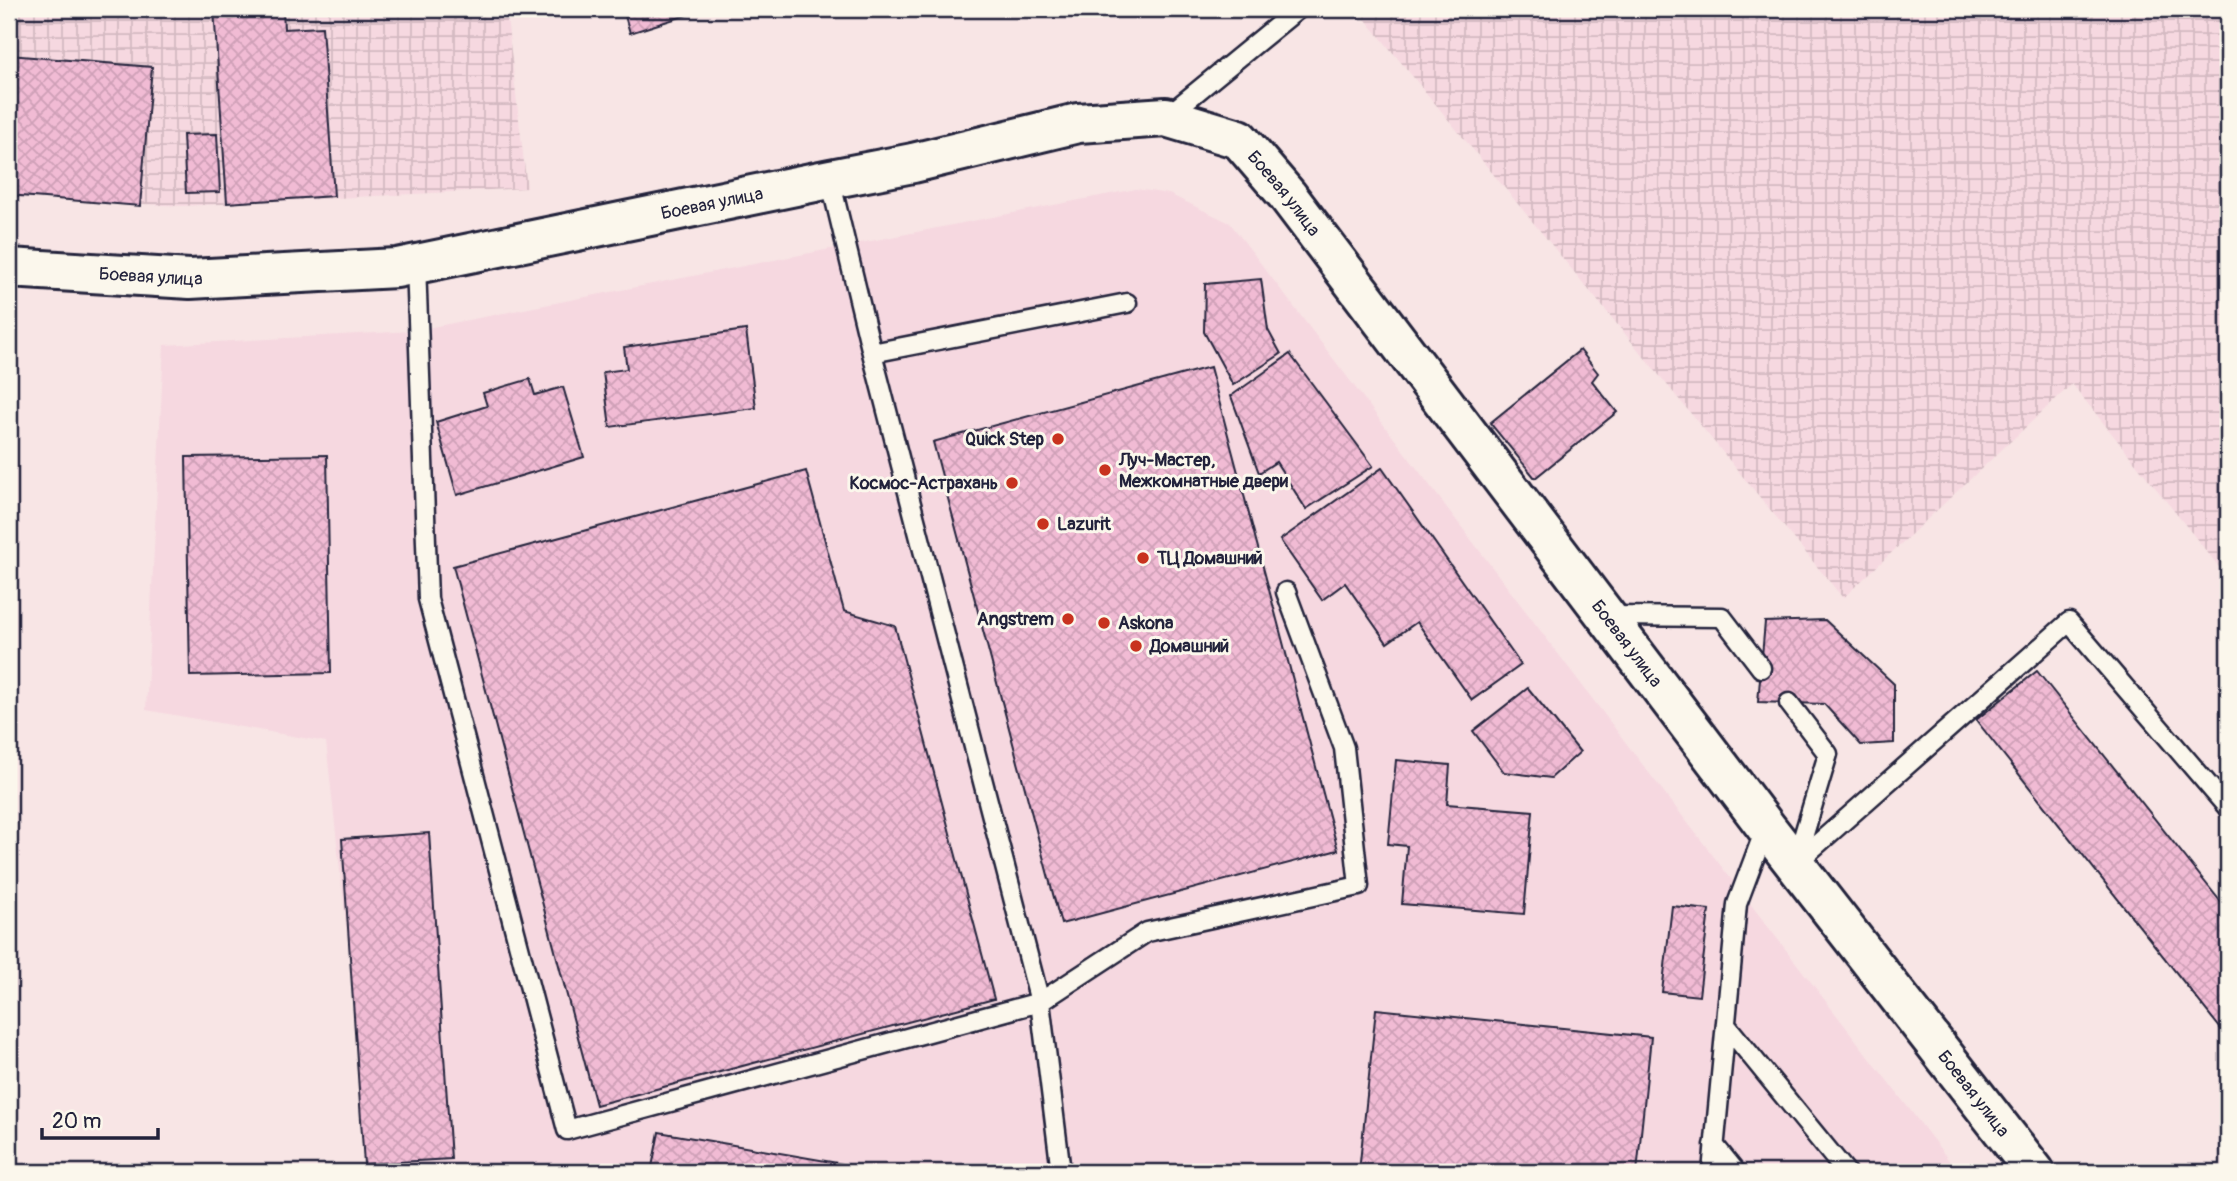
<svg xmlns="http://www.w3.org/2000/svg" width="2237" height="1181" viewBox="0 0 2237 1181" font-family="Pangolin,sans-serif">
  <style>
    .built { fill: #f6d8e0 }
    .industrial { fill: url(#industrial-grid) }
    .building { fill: url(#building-cross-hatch); stroke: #22223b; stroke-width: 2 }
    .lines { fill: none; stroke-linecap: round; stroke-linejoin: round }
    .service-casing { stroke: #22223b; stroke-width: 23 }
    .secondary-casing { stroke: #22223b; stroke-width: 44 }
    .service { stroke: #fbf7ec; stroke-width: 18 }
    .secondary { stroke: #fbf7ec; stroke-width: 38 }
    .poi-dot { fill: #c8321e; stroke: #fbf7ec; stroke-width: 2.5 }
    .labels { text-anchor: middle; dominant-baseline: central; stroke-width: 6; stroke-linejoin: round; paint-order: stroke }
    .street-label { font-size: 18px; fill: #22223b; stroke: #fbf7ec }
    .poi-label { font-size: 18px; font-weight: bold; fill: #22223b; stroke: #fbf7ec; text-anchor: start }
  </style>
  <defs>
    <pattern id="industrial-grid" width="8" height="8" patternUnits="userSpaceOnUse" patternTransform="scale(1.75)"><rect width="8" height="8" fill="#f6d8e0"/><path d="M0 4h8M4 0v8" fill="none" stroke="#d3b9c1"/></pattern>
    <pattern id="building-cross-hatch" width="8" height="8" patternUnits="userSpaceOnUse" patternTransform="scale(1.75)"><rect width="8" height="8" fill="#f1bbd4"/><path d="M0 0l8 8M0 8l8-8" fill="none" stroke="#cea0b7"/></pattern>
  </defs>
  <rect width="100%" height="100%" fill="#f8e5e5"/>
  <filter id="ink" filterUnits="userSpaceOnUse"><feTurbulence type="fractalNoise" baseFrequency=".0143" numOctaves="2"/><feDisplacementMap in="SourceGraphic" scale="14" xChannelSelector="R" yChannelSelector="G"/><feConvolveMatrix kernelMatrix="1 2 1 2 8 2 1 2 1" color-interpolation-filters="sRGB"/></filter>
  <g filter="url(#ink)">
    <path class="built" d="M1136,189L1169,194L1230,223L1639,760L1958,1172H373L326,742L146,710L164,345L412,331Z"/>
    <path class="industrial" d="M9,9H506L527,188L183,206L9,197Z
      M1357,9H2228V578L2072,384L1843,598Z"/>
    <path class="building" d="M214,9H283L284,29L322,27L334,196L227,203Z
      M623,9H706L630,33Z
      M9,55L152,67L140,206L9,195Z
      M217,134L220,192L186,193L183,135Z
      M1261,279L1268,330L1281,354L1233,385L1204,332L1205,284Z
      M746,330L756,408L610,427L603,372L627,369L624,347Z
      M1580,350L1598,373L1592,381L1617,412L1535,478L1490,423Z
      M1290,354L1373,466L1306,509L1276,462L1259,473L1231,396Z
      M1210,367L1338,850L1061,924L933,442Z
      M530,379L535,395L563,387L584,457L457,495L436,422L487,406L483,393Z
      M327,455L331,673L190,676L186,457Z
      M1382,468L1521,665L1472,700L1417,622L1387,643L1345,583L1322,600L1280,540Z
      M806,471L844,611L895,626L994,999L596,1105L453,566Z
      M1825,620L1894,684V743L1861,745L1824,704L1758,702L1765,622Z
      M2037,671L2228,911V1038L1976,720Z
      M1528,688L1580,752L1551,778L1504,772L1473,731Z
      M1396,760L1450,765L1447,804L1533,811L1524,914L1402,904L1407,846L1388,844Z
      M429,833L451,1159L364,1164L342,839Z
      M1672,906L1709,910L1699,996L1662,992Z
      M1376,1009L1651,1037L1637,1172H1359Z
      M659,1132L889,1172H651Z"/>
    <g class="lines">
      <g class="service-casing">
        <path id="service" d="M1166,117L1298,9
          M830,179L872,353L1040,1002L1061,1172
          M416,264L428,599L567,1130L1040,1002L1147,932L1359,886L1344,748L1286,592
          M872,353L1127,303
          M1608,616L1722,617L1761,668
          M1789,703L1828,754L1795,864
          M1795,864L2069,622L2228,808
          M1726,1025L1846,1172
          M1714,1145L1736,1172
          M1712,1172L1737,904L1766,827"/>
      </g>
      <g class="secondary-casing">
        <g id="secondary">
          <path id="s1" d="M9,268L190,279L397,268L830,179L913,163L1078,123L1166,117L1239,139L1287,195L1766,827L2035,1172"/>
        </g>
      </g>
      <use href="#service" class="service"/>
      <use href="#secondary" class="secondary"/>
    </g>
  </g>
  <g class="poi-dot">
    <circle cx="1058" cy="439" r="7"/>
    <circle cx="1105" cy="470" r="7"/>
    <circle cx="1012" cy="483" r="7"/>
    <circle cx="1043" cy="524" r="7"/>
    <circle cx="1143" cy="558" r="7"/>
    <circle cx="1068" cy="619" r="7"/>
    <circle cx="1104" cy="623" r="7"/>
    <circle cx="1136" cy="646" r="7"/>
  </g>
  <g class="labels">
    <g class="street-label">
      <text stroke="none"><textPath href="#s1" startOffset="1320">Боевая улица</textPath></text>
      <text stroke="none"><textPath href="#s1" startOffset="710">Боевая улица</textPath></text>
      <text stroke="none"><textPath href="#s1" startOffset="142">Боевая улица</textPath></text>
      <text stroke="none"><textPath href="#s1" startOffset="1886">Боевая улица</textPath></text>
      <text stroke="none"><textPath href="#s1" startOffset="2454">Боевая улица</textPath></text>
    </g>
    <g class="poi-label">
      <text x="1044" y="439" text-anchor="end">Quick Step</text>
      <text x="1119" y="460">Луч-Мастер,<tspan x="1119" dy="21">Межкомнатные двери</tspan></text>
      <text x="998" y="483" text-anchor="end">Космос-Астрахань</text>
      <text x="1057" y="524">Lazurit</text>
      <text x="1157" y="558">ТЦ Домашний</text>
      <text x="1054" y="619" text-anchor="end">Angstrem</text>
      <text x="1118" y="623">Askona</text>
      <text x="1150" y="646">Домашний</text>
    </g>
  </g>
  <rect width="2237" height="1181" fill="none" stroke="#fbf7ec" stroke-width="35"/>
  <rect x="18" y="18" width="2202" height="1146" fill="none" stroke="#22223b" stroke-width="2.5" filter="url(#ink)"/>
  <path d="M42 1128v10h116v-10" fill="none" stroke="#22223b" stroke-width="3.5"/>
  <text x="52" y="1128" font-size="21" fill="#22223b" stroke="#fbf7ec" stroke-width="5" paint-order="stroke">20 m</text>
</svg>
